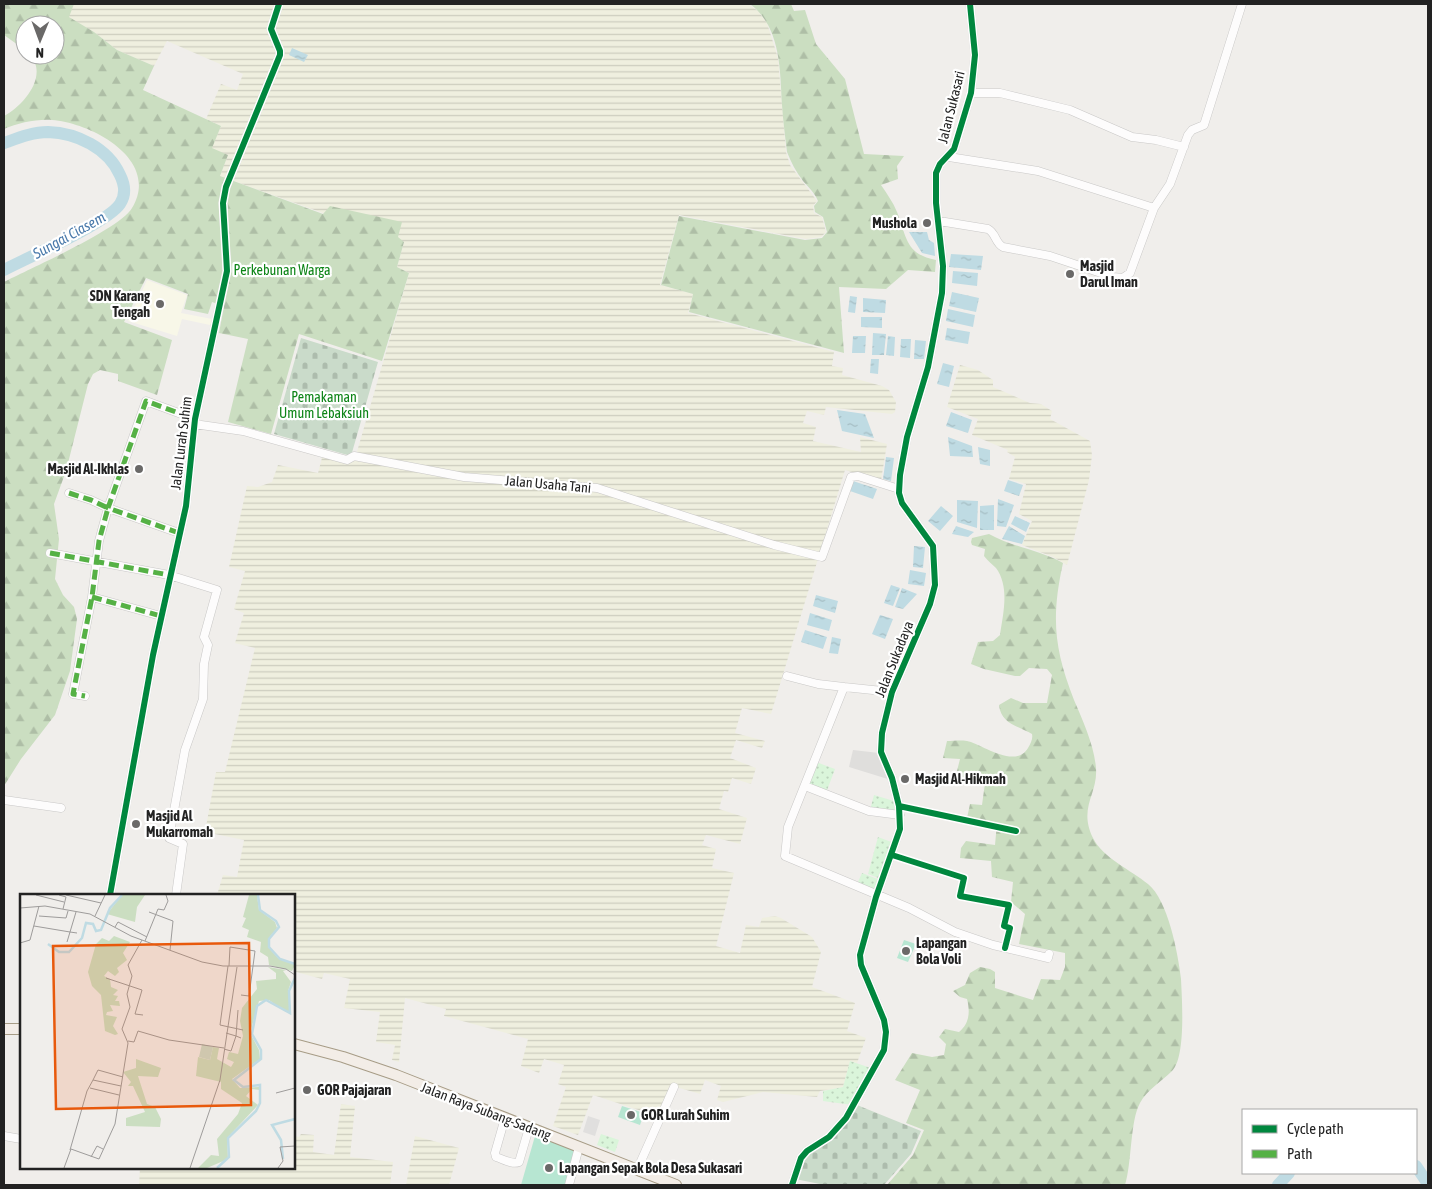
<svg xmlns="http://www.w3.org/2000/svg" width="1432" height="1189" viewBox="0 0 1432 1189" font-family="'Asap Condensed',sans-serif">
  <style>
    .residential { fill: #dfdedc }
    .education { fill: #f8f7e8 }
    .farmland { fill: url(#farmland-rules) }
    .forest { fill: url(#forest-firs) }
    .cemetery { fill: url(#cemetery-stones) }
    .park { fill: url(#park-dots) }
    .pitch { fill: #b7e6d2 }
    .parking { fill: #e0dfde }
    .water { fill: url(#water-ripples) }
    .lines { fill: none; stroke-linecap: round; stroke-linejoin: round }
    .river { stroke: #bfdbe3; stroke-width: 12 }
    .minor-casing { stroke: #c9c8c7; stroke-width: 9 }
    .major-casing { stroke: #a79c86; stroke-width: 12 }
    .minor { stroke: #fdfcfc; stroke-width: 8 }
    .major { stroke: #f3ede7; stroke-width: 10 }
    .quiet { stroke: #55b145; stroke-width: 5; stroke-dasharray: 10 5; stroke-linecap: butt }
    .cycleway-casing { stroke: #fff; stroke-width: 9 }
    .cycleway { stroke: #00873e; stroke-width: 6 }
    .poi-dot { fill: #6a6968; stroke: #fff; stroke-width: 2 }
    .labels { text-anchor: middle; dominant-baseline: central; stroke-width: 4.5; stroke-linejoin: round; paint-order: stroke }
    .street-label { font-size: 14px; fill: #222; stroke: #fff }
    .poi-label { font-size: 14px; font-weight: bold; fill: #222; stroke: #fff; text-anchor: start }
    .park-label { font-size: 14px; fill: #0c8416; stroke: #fff }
    .water-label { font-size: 15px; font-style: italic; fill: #4a7aab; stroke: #fff }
    .inset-river { fill: none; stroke: #bfdbe3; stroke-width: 2.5 }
    .inset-road { fill: none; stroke: #9e9c9b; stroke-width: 1 }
    .view { fill: #e8590c; fill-opacity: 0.15; stroke: #e8590c; stroke-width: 2.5 }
    .inset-edge { fill: none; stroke: #222; stroke-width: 2.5 }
  </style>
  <defs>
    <pattern id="farmland-rules" width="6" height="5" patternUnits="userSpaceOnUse" patternTransform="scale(1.25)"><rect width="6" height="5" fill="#efefdf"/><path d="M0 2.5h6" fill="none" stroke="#cdcdbf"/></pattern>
    <pattern id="forest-firs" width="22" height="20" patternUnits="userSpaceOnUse" patternTransform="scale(1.25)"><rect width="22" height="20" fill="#cbdec1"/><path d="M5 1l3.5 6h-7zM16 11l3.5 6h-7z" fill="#aebea6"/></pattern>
    <pattern id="cemetery-stones" width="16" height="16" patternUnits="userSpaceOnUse" patternTransform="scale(1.25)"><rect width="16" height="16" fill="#cadbca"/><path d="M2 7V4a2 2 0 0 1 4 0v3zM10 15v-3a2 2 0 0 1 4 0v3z" fill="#adbcad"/></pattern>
    <pattern id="park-dots" width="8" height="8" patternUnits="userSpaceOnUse" patternTransform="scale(1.25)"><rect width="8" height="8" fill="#daf5da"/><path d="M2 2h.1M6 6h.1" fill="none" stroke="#bbd2bb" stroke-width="1.8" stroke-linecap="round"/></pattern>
    <pattern id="water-ripples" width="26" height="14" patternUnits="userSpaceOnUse" patternTransform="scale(1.25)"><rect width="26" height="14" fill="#bfdbe3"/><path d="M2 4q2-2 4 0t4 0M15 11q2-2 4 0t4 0" fill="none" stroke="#a4bcc2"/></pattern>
  </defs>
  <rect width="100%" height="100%" fill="#f0eeeb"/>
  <path class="residential" d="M853,750L879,753L891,780L849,767Z"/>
  <path class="education" d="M147,280L187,295L181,313L212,319L210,325L182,319L177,336L128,321Z"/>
  <path class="farmland" d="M74,4H748L758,11L767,23L778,58L786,152L790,165L817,201L813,206L814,213L822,217L826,232L821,237L806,239L679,215L660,285L693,294L688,313L834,352L832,366L843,368L842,375L882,386L889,390L896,402L895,412L892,414L826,407L824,415L807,411L803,423L816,427L813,441L861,452L860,437L887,444L881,480L845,470L771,714L742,708L735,733L765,741L762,748L736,740L730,758L756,768L751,784L732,778L728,792L724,791L719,809L747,818L740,844L706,835L702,845L716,849L712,868L734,873L716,946L740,953L746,925L759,927L762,918L775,916L781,918L812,937L821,952L812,987L855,1003L847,1031L866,1038L857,1063L850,1061L843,1087L820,1091L817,1097L763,1092L723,1102L717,1100L721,1086L705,1080L700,1094L673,1086L660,1117L593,1095L578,1135L553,1126L566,1087L558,1084L564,1065L544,1059L539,1073L521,1066L528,1039L444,1016L446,1009L405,998L399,1062L392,1060L395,1045L376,1042L380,1012L344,1008L350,979L324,973L322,979L296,972L294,979V895H217L223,875L237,877L244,840L205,832L216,772H225L255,648L235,643L244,613L234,609L245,571L229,567L247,486L258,487L272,482L278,465L318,473L323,454L348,461L356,455L409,273L397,267L404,242L220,176L228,155L211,149L221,126L206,119L221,84L237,90L243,74L167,41L154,66L117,50L94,32L68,17Z
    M960,365L978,370L993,380V387L1030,403L1041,404L1052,411L1050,419L1090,441L1092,455L1089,480L1067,565L1053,557L1022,545L1032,521L1019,514L1026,484L1009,479L1015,457L1007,452L1008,450L972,435L978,419L947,407Z
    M341,1104L355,1106L350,1157L393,1162L390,1185H139L140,1168H294V1136L299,1137L301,1134L314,1135L313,1152L334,1155Z
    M415,1136L459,1148L449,1185H406Z"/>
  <path class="forest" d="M4,4H74L69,17L94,32L117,50L154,66L143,90L221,126L212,148L228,155L220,176L323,214L330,206L402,222L398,237L404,242L397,267L409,273L382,361L299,334L271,434L228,422L248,339L219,333L224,306L212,302L208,314L184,309L188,294L146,278L124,322L172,340L157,395L118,381V374L100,370L93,374L88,384L66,471L54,504L59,539L55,579L63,595L74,607L77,619L70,671L55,715L21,759L4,786V282C29,269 120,229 132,208C161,160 92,123 52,120C36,119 18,123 4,129V116C23,106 49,76 30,55H55V25H25V50L4,35Z
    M750,4H791L794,11L805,10L816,44L845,79L864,154L904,156L897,166L898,179L881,185C887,194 893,202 897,212C907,237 905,254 936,260L935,272L908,270L886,289L839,287L844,353L689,312L693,294L661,285L679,216L805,240L822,238L827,232L823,217L815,212L814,206L818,201C814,192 809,188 803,181C796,172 791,162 787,152C785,136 783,120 782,105C780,70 781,27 750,4Z
    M989,534C1012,547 1040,550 1063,563C1051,617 1054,649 1074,700C1083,721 1094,745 1096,768C1098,795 1078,807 1093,838C1103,858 1131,870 1148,884C1168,900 1178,953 1181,979C1182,999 1186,1057 1172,1071C1161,1082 1147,1090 1140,1103C1130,1121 1132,1163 1125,1185H887L913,1155L924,1130L906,1123L920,1090L895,1080L912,1053L932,1057L944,1055L946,1044L939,1037L945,1029L959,1032C970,1023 970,1011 967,999L960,997L953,991L965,985L970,973L980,967L990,969L995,972V988L1033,1000L1041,979L1060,980L1065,967V953L1019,944L1025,914L1011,902L1013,882L992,877L991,861L960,858L961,848L966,841L995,845L997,823L967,818L970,804L982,805L985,783L955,779L960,759L943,758L947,741C953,741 960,740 967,741C980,743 1015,770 1028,748C1031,743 1033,739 1032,734C1018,726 1001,724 999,705L1011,698L1023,703H1047L1052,675L1047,669L1029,668L1020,676H1015L984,669L971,664L978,642L993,641L1000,635C1003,614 1010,587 996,568C992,564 988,561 984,556L985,549L972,545L971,542L972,538Z"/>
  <path class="cemetery" d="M301,338L378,362L351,456L274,434Z
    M857,1105L921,1131L911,1154L884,1185H825L795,1179L802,1160Z"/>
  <path class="park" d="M816,762L835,769L826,793L808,786Z
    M874,795L897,802L899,814L870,810Z
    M878,837L894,843L881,879L868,874Z
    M862,873L880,880L876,891L857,884Z
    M850,1061L871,1068L852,1105L823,1101V1091L843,1087Z
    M601,1134L619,1140L615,1152L597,1145Z"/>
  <path class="pitch" d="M904,940L916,944L908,962L897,958Z
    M622,1106L644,1113L640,1125L618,1117Z
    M535,1136L576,1151L567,1185H521Z"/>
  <path class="parking" d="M588,1116L600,1120L595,1136L583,1132Z"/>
  <path class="water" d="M292,48L308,55L304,62L289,55Z
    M909,232H927L929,240L934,243L935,256L922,253Z
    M951,254L983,256L981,270L949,267Z
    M953,271L978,273L977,286L952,283Z
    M952,292L979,298L976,312L949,306Z
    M850,296L857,297L855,313L848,312Z
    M863,298L886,300L885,313L863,312Z
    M948,309L975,315L973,327L946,321Z
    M861,317H882V328L861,327Z
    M947,328L970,332L968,344L945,340Z
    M873,333L886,334L884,355H872Z
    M853,336H866L865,353H852Z
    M888,336L895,337L894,356L886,355Z
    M901,339H911L910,358L900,357Z
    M915,340L926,341L924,359H914Z
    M871,359H879L878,374L870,373Z
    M943,363L954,366L949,387L937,384Z
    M837,410L865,414L874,438L842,431Z
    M951,412L972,420L968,433L946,426Z
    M948,437L972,446L973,457L950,456Z
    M978,447L990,450V466L980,464Z
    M886,457L894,458L891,481L883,479Z
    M1008,480L1023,485L1019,496L1004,491Z
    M853,481L877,489L873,499L850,491Z
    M998,499L1014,505L1006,527L997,526Z
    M957,500L978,501L977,528L957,522Z
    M994,505V530H980V506Z
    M941,506L953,516L940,531L928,521Z
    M1015,516L1030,523L1026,532L1011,524Z
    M956,526L974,532L968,537L952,534Z
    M1009,526L1025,536L1022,544L1002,539Z
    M914,546L925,547L923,568L913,567Z
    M910,570L926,573L924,586L908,584Z
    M891,585L900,588L893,606L884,603Z
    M902,588L917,594L903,609L895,607Z
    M816,595L838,601L835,613L813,606Z
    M810,613L832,620L829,631L807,625Z
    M880,615L893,619L885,639L872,634Z
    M805,630L827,637L823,649L801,642Z
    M832,637L841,639L838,654L829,653Z"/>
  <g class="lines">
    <path class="river" d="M4,143C18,138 33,132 48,132C77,133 108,148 120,175C125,185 126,195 120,204C107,223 29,257 4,270
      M1416,1166L1428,1184
      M1278,1185L1289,1173"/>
    <g class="minor-casing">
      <path id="minor" d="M971,93H1000L1070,110L1132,137L1156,140L1184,147
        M1154,208L1170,184L1188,135L1192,130L1204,125L1242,4
        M939,221L988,229C996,233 995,243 1003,247L1050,256L1113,277L1123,278L1130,273L1154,208L1038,171L949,157
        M194,424L243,431L347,460L354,456L464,477L597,488L774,545L822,557L851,477L858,476L899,489
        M69,493L91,500L108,508L99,541L92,597L73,694L85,696
        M179,533L108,508L146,401L195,419
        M50,553L169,575L217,590L204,637L208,645L204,664L203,699L185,750L169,838L183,844L176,895
        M92,597L161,616
        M787,676L818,684L844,687L788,827L785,856L909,908L955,932L993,945L1048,958L1049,954
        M844,687L892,692
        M805,786L869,811L900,815
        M4,800L61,808
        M110,895L153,655L186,506L195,419L227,271L223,203L226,187L280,55V51L271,29L279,4
        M505,1118L495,1153L496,1157C503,1159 512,1165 519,1162L529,1128
        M4,1136L21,1139
        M637,1170L674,1087
        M569,1185L579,1147
        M792,1185L801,1158L807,1151L829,1137L846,1118L884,1050L886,1032L884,1020L861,965L860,955L876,897L900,829L899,806L892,778L881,752L882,733L892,692L930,604L935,585L933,546L902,503L899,493L900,475L907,437L928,367L942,293L943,266L936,203V173L940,164L954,149L971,93L975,55L970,4"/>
    </g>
    <g class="major-casing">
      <path id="major" d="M4,1029H21
        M294,1044L343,1057L396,1075L676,1185"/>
    </g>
    <use href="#minor" class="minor"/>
    <use href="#major" class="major"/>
    <path class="quiet" d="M69,493L91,500L108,508L99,541L92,597L73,694L85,696
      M179,533L108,508L146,401L195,419
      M50,553L169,575
      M92,597L161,616"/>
    <g class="cycleway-casing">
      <path id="cycleway" d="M899,806L1016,831
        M892,855L964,878L960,896L1009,905L1004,926L1010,928L1005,948
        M110,895L153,655L186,506L195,419L227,271L223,203L226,187L280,55V51L271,29L279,4
        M792,1185L801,1158L807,1151L829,1137L846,1118L884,1050L886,1032L884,1020L861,965L860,955L876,897L900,829L899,806L892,778L881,752L882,733L892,692L930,604L935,585L933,546L902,503L899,493L900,475L907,437L928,367L942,293L943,266L936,203V173L940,164L954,149L971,93L975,55L970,4"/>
    </g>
    <use href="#cycleway" class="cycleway"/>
  </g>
  <g class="poi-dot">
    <circle cx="927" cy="223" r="5"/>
    <circle cx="1070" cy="274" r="5"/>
    <circle cx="160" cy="304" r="5"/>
    <circle cx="139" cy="469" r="5"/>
    <circle cx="905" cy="779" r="5"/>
    <circle cx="136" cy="824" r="5"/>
    <circle cx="906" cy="951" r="5"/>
    <circle cx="307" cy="1090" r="5"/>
    <circle cx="631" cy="1115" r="5"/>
    <circle cx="549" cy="1168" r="5"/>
  </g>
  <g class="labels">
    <g class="street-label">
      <text transform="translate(951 107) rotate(-76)">Jalan Sukasari</text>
      <text transform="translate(181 443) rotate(-83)">Jalan Lurah Suhim</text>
      <text transform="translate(548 484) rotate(5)">Jalan Usaha Tani</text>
      <text transform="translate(894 659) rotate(-68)">Jalan Sukadaya</text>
      <text transform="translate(486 1111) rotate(21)">Jalan Raya Subang-Sadang</text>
    </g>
    <g class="poi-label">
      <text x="917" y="223" text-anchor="end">Mushola</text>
      <text x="1080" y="266">Masjid<tspan x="1080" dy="16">Darul Iman</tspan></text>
      <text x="150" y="296" text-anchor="end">SDN Karang<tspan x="150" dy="16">Tengah</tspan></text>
      <text x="129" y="469" text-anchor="end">Masjid Al-Ikhlas</text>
      <text x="915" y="779">Masjid Al-Hikmah</text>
      <text x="146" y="816">Masjid Al<tspan x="146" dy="16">Mukarromah</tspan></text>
      <text x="916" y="943">Lapangan<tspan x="916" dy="16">Bola Voli</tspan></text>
      <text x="317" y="1090">GOR Pajajaran</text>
      <text x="641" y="1115">GOR Lurah Suhim</text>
      <text x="559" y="1168">Lapangan Sepak Bola Desa Sukasari</text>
    </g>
    <g class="park-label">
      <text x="282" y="270">Perkebunan Warga</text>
      <text x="324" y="397">Pemakaman<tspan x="324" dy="16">Umum Lebaksiuh</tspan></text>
    </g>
    <g class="water-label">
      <text transform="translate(69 235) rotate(-29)">Sungai Ciasem</text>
    </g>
  </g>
  <g transform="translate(20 894)">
    <rect width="275" height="275" fill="#f0eeeb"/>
    <path d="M102,1H125L117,13L115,28L87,20ZM229,1H237L239,16L255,28L257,34L248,45V53L258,64L275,71L272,77L249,71L248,63L240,58L241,48L227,43L229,36L222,33L226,24L223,23ZM94,42L110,48L103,59L107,66L97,74L99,78L95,82L88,77L84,82L90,85L91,93L98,96L93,101L98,102L95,107H99L100,112L90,111L93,117L87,118L86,121L97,123L93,132L98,140L95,141L85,137L81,101L72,92L68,78L76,50L82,44L89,47ZM248,73L266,76L263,77L271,88L268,97L271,116L266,118L249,106L239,107L230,139L239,156L240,165L212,185L220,194L239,193L240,196L232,195L226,202L238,211L207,244L208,265L187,274H178L191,261L199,262L197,245L218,220L222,209L201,195V188L176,182L178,163L190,166L193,153L199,154L197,165L211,173L214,168L207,165L209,158L218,160L223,142L220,127L222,114L237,95L236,87L256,85V79ZM116,165L141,174L138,183L118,182L127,210L135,213L141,225L140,233L106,232V224L125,218L113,192H108L111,188L103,178L116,174Z" fill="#cbdec1"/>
    <path d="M182,150L193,153L190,166L179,163Z" fill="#cadbca"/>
    <path class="inset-river" d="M238,1L240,16L256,27L259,33L249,45V53L260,65L275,70M28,50L39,58H49L62,44L66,29L73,30L76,37L81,36L90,14L102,1M263,265L261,246L252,231L275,225M197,274L209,263L208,244L236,217L240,209V191L223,193L214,186L241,165V156L232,140L237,112L246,106L270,119L269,97L275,84"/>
    <path class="inset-road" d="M16,1L44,8M39,1L46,3L43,15M46,1L81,9M0,14L25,12L70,20L111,42L182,68L203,72H250L266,75L275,81M129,18L153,27L150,56M19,22L46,24L48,17M75,22L85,1M14,32L50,38L56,18M95,33L98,28L127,43M125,47L138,15L144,16L148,7L146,1M47,48L50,38L57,39M0,49L10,46L19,12M208,72L200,131L223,136M209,72L210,53L235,57L229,102L221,101M86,84L122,96L115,120L123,121M218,116L216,142L221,144M108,147L114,148L118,137L149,146L204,154M204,155L211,157L216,142L206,139M101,192L73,186L78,176L103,183M70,194L99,201M256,199L275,194M50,256L67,197L73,186M71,263L77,252L83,255M44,274L51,255L79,265L95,230L108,149L102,135L110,113L107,100L112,82L108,71L122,46M170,274L200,186L217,73M258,274L263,267L260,253L275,252"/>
    <path class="view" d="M229,49L231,211L36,215L33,52Z"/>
    <rect width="275" height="275" class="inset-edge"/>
  </g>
  <rect width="1432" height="1189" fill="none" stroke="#222222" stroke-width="10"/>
  <rect x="1242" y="1109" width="175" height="65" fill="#ffffff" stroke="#a7a7a7"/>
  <rect x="1252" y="1125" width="25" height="8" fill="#00873e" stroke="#a7a7a7"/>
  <text x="1287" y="1134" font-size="15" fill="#222222">Cycle path</text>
  <rect x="1252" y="1150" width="25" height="8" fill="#55b145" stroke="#a7a7a7"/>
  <text x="1287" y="1159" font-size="15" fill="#222222">Path</text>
  <g transform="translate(40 40) rotate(181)"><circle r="24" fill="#ffffff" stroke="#a7a7a7"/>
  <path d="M0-4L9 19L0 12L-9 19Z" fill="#6a6968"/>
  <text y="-8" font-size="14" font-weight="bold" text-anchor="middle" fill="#222222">N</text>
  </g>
</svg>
